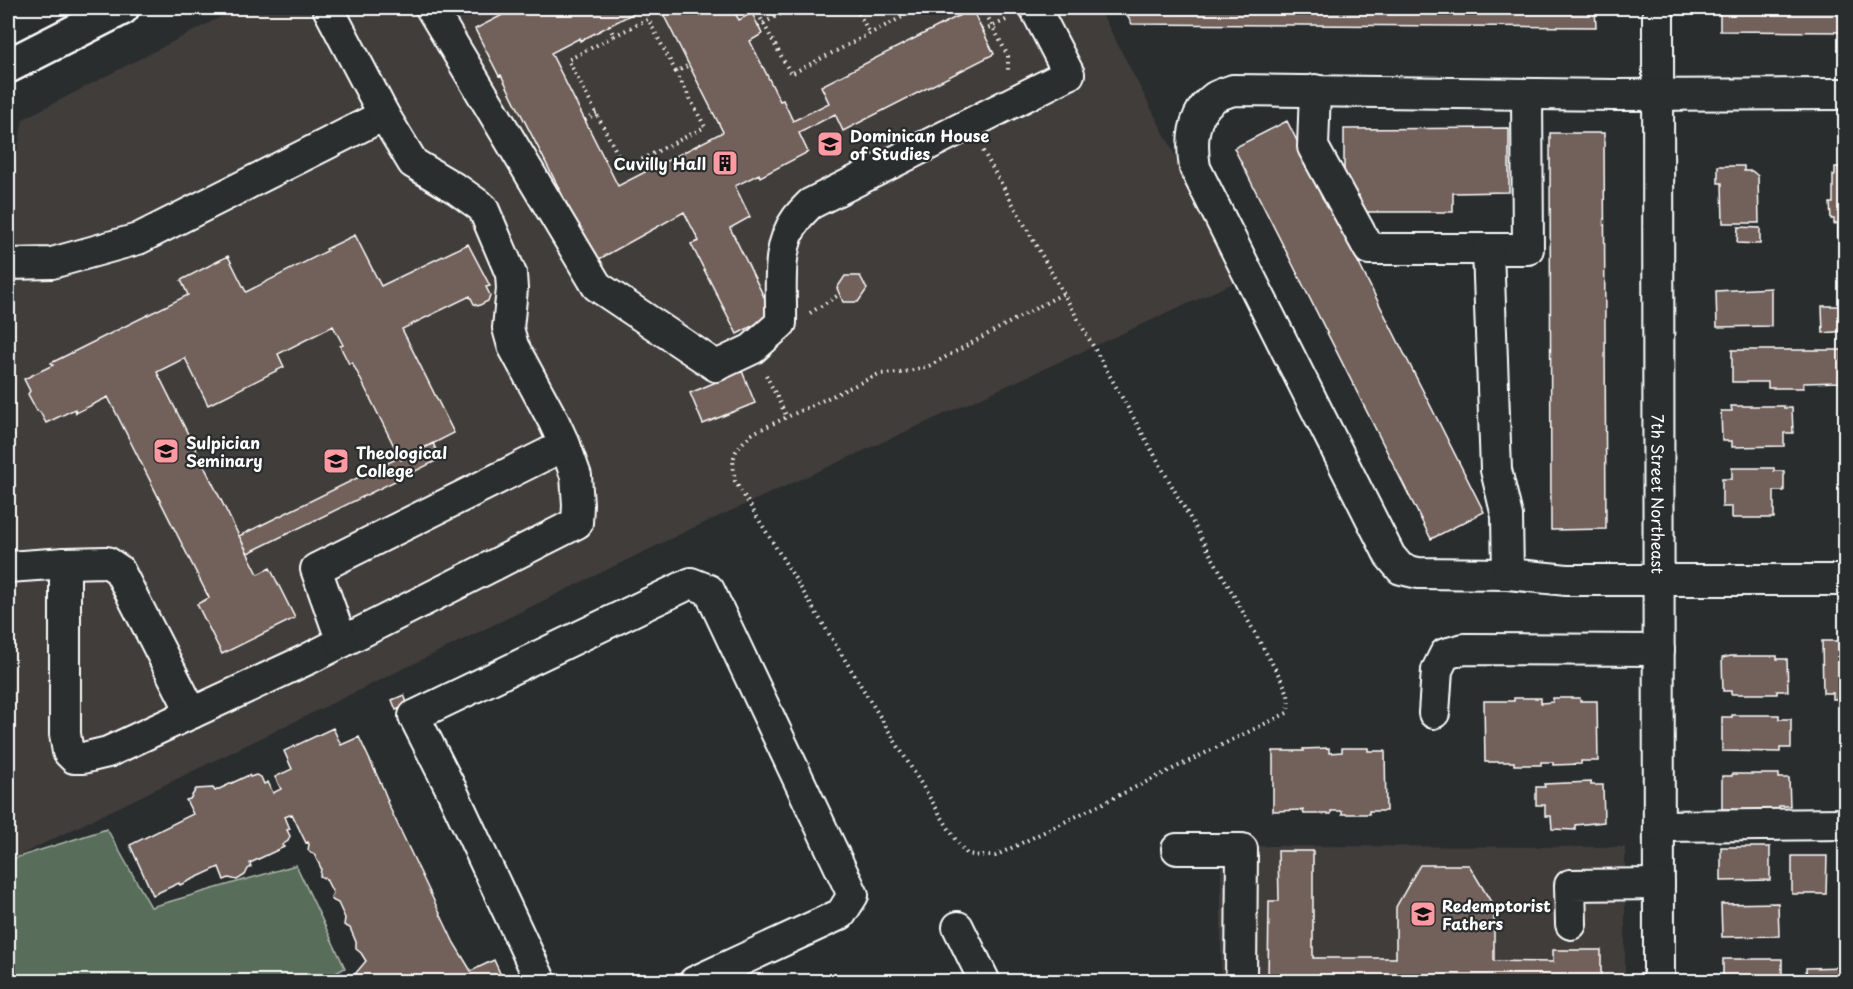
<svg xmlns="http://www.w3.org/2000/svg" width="1853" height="989" viewBox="0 0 1853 989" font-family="'Playpen Sans',sans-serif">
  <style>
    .built { fill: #403c3b }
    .green { fill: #586e5a; stroke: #acb6ac; stroke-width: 1.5 }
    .building { fill: #72605a; stroke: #fff; stroke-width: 1.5 }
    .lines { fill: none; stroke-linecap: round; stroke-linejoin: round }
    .minor-casing { stroke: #fff; stroke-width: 34 }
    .major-casing { stroke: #fff; stroke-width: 38 }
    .path { stroke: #fff; stroke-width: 4; stroke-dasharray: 1.5 4.5; stroke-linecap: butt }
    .minor { stroke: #2a2d2e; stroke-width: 30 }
    .major { stroke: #2a2d2e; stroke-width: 33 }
    .labels { text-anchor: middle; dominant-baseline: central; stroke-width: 4.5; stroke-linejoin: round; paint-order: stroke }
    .poi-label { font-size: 16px; font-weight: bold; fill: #fff; stroke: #2a2d2e; text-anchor: start }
    .street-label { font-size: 16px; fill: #fff; stroke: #2a2d2e }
  </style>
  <rect width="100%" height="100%" fill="#2a2d2e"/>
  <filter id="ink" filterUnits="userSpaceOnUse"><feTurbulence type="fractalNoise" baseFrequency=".0167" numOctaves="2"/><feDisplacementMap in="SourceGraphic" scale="12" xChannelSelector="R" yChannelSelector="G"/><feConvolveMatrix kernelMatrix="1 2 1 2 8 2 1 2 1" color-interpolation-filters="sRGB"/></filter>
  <g filter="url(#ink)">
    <path class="built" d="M238,8H1099L1240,280L693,528L12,859L14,505L10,191L23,119Z
      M1221,846L1625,847V981L1221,982Z"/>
    <path class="green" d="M107,829L151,907L296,865L345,968L320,982L12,981V859Z"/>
    <path class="building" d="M516,8H639L635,9L636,12L580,41V38L551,53L618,186L723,132L660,8H732L739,20L752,13L762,34L750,41L780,101L783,100L793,121L829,103L821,86L972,9L994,54L843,131L835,114L799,133L808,152L760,177L759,174L735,186L750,217L730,228L773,315L737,334L691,244L699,241L684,212L594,262L568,211L570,210L501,75L499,76L475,29Z
      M1123,8H1595L1596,27L1132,24Z
      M1720,8H1846V32L1720,31Z
      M1287,121L1484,512L1431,539L1234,148Z
      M1509,128V192L1453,193V212H1359V195H1344V129Z
      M1550,133H1604L1606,529L1551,530Z
      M1718,166H1744V171H1752L1758,176L1759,223H1723L1722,183H1718Z
      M1835,167H1846V242H1840V237H1838V223L1834,224V219H1831L1830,203H1833V175H1835Z
      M1738,227L1760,228V244L1737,243Z
      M355,235L381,286L468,244L490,286L486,287L490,295L488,301L478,306L474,304L470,296L402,329L454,433L401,460L352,362L349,364L340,346L343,345L333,326L278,354L284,367L208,405L185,358L157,372L258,574L270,568L295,618L222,654L197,604L209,598L108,397L76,413L75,409L46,423L40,412L37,411L28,394L30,391L24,379L53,365L51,363L188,295L181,280L228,256L246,292L327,251L326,249Z
      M845,276H860L867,289L858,302H843L837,288Z
      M1771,288V326L1717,327L1716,291Z
      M1822,306H1840V308L1846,307V331L1823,333Z
      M1732,350H1842L1841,382L1803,383V388H1768V382H1732Z
      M742,371L755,403L703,424L690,393Z
      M1731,406H1784V408H1792L1793,433H1784V446L1732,447V441H1722L1721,411H1732Z
      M433,443L440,459L248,553L239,536L400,457L401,460Z
      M1732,468H1774V471H1784V491H1774V518H1732V507H1722V479H1732Z
      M1822,641H1846V699H1833V693H1823Z
      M1731,656H1777V659H1787L1788,691H1777V694H1731V691H1723L1722,658Z
      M404,695L408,705L396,710L392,700Z
      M1514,698H1541V703L1553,702V698H1580V701H1597L1598,761H1581V764L1553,765V762H1541V765H1514V762H1485L1484,701H1514Z
      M1732,715H1779V719H1791V748H1780V752L1722,751V717H1732Z
      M333,728L341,745L359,737L382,786L388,801L387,802L454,943L471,971L494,960L504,982H354L355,974L366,961L361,953L356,949V942L350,928L344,925L345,918L338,903L332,900L331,897L333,893L326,879L320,876L321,868L314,854L311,853L308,850L309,844L308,842L306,843L292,814L285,817L290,829L287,830L290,836L288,841L282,845L284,847L250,863L251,867L248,869L245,875L237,880L229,878L224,880L219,867L180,885L179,883L153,895L130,845L193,814L186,800L190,799L196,789L213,788L215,791L249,775L250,777L256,775L261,777L264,784L268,782L273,793L281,789L275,777L292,769L284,751Z
      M1329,748V753L1342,752V748H1368V751H1385L1386,811H1369V814H1342V811H1331V814H1304L1303,810L1273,811V751H1304L1303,749Z
      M1732,774H1779V778H1789L1790,806H1779V811H1732V809H1722V776H1732Z
      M1591,782V785H1603L1604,822L1575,825V830L1552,829L1551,816H1545V805H1536V787H1545L1544,784Z
      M1721,847H1770V880L1721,881Z
      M1278,851H1313V958H1396V907L1420,865H1469L1494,907V961L1553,962V950H1601V982H1268L1269,901H1279Z
      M1792,856H1827L1826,894H1792Z
      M1778,903L1779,936L1722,937L1721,904Z
      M1723,959H1782V982H1733V978H1723Z
      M1845,967L1846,982H1807L1806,968Z"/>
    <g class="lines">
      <g class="minor-casing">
        <g id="minor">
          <path d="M431,8L597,286L716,366L752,349L781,323C782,289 775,247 797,218C801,213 806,208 810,204L1069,74L1035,8"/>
          <path id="s1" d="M1658,8L1659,982"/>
          <path d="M1315,90L1313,147L1369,249H1528L1527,94"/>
          <path d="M1846,94L1614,95L1233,90C1228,92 1220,94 1215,97C1191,114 1191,143 1195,168L1390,556L1401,569L1418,573L1508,574L1567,580H1846"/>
          <path d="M1488,250L1496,470L1507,516L1508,574"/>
          <path d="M8,264L52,263L138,239L384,115"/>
          <path d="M65,563L107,562L119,570L192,713"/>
          <path d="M8,567L65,563V734L68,752L74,758H83L108,752L308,659L577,523L578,505L576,476L566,448L554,422L513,346L508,328L512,289L511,274L483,208L458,190L413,163L384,115L328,8"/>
          <path d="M342,642L316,569L565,445"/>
          <path d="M1434,713L1437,670L1445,654L1464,649L1659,650"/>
          <path d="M1659,826L1846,824"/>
          <path d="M1177,849H1242L1241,982"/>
          <path d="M1571,924L1570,885L1659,884"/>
          <path d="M958,927L985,982"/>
          <path d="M541,982L450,787L414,716L691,583L709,590L853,895L841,914L694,982"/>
        </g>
      </g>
      <g class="major-casing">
        <path id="major" d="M8,66L122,8"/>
      </g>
      <path class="path" d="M755,8L791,74L920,8
        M856,8L870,34
        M983,8L1008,56V70
        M609,26L614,36L568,60L625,168L705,127L676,72L689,65
        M758,26L792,8
        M983,31L1008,19
        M614,36L648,19L676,72
        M585,120L597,113
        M983,151L1282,681C1288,693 1291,699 1287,713L995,856H980L967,854L957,842L735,481C731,454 733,451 753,433L879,374L900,373L929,366L1064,293
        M810,313L840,294
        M766,375L787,417"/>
      <use href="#minor" class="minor"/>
      <use href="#major" class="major"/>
    </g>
  </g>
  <defs>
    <g id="university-square" transform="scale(1.35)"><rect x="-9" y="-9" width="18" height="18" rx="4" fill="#ff9aa2" stroke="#2a2d2e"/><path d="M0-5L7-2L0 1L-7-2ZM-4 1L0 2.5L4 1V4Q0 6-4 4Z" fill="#111"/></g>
    <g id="building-square" transform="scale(1.35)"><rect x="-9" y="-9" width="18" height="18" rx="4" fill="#ff9aa2" stroke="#2a2d2e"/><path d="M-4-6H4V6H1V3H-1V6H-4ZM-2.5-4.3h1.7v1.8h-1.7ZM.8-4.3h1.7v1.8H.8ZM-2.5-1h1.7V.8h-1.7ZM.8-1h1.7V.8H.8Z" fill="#111"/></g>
    <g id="school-square" transform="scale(1.35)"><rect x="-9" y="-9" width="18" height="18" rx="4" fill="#ff9aa2" stroke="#2a2d2e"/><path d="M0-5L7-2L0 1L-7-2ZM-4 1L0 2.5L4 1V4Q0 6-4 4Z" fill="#111"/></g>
  </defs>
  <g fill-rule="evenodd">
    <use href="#university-square" x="830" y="144"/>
    <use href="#building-square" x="725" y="163"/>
    <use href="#school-square" x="166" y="451"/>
    <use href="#school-square" x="336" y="461"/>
    <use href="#university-square" x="1423" y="914"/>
  </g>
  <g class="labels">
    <g class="poi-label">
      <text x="850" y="135">Dominican House<tspan x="850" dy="18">of Studies</tspan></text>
      <text x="706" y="163" text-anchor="end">Cuvilly Hall</text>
      <text x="186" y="442">Sulpician<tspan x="186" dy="18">Seminary</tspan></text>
      <text x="356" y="452">Theological<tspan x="356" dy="18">College</tspan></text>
      <text x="1442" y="905">Redemptorist<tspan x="1442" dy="18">Fathers</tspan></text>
    </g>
    <g class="street-label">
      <text stroke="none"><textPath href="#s1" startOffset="486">7th Street Northeast</textPath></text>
    </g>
  </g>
  <rect width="1853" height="989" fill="none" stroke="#2a2d2e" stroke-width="30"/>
  <rect x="15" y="15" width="1823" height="959" fill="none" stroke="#fff" stroke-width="2" filter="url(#ink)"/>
</svg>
